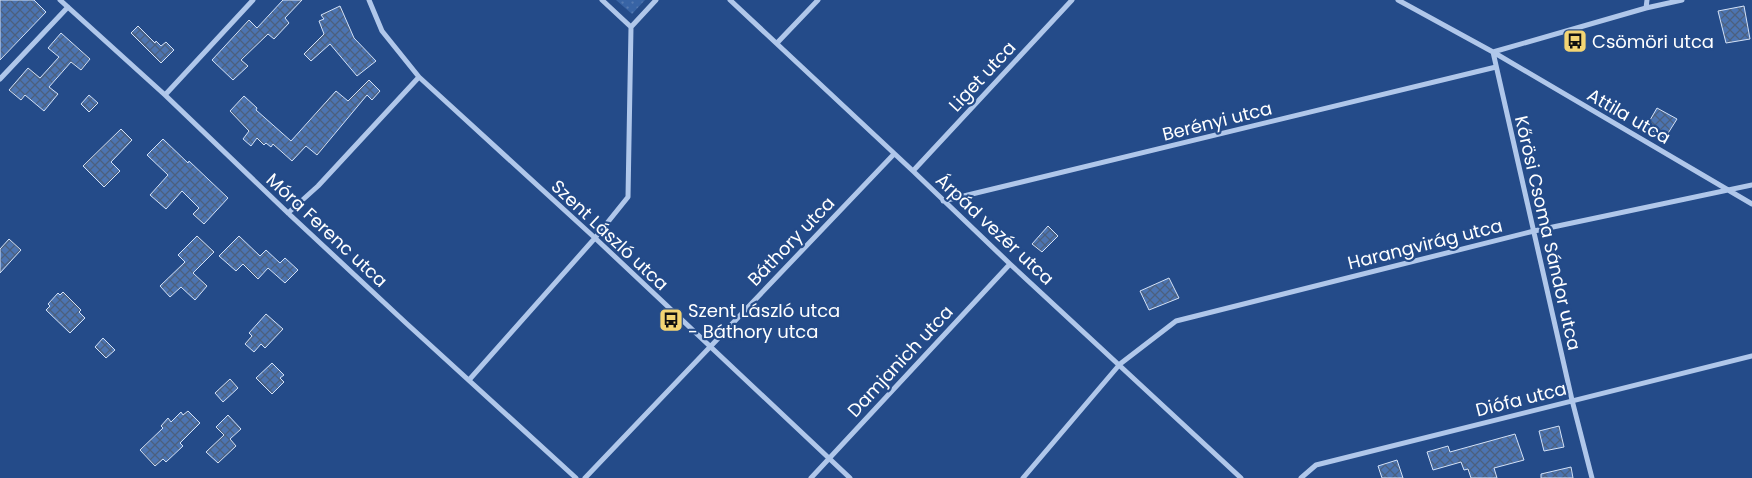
<svg xmlns="http://www.w3.org/2000/svg" width="1752" height="478" viewBox="0 0 1752 478" font-family="Poppins,sans-serif">
  <style>
    .park { fill: url(#park-dots) }
    .building { fill: url(#building-cross-hatch); stroke: #d4e2f7 }
    .lines { fill: none; stroke-linecap: round; stroke-linejoin: round }
    .minor { stroke: #b0c7ea; stroke-width: 5 }
    .labels { text-anchor: middle; dominant-baseline: central; stroke-width: 4.5; stroke-linejoin: round; paint-order: stroke }
    .poi-label { font-size: 18px; fill: #fff; stroke: #244b89; text-anchor: start }
    .street-label { font-size: 18px; fill: #fff; stroke: #244b89 }
  </style>
  <defs>
    <pattern id="park-dots" width="8" height="8" patternUnits="userSpaceOnUse" patternTransform="scale(1.25)"><rect width="8" height="8" fill="#3864a5"/><path d="M2 2h.1M6 6h.1" fill="none" stroke="#567bb2" stroke-width="1.8" stroke-linecap="round"/></pattern>
    <pattern id="building-cross-hatch" width="8" height="8" patternUnits="userSpaceOnUse" patternTransform="scale(1.25)"><rect width="8" height="8" fill="#4c74b1"/><path d="M0 0l8 8M0 8l8-8" fill="none" stroke="#4c607e"/></pattern>
  </defs>
  <rect width="100%" height="100%" fill="#244b89"/>
  <path class="park" d="M616,0H645L632,14Z"/>
  <path class="building" d="M0,0H34L46,12L0,60Z
    M283,0H302L285,18L289,23L274,39L268,34L241,60L248,66L233,80L212,60L249,20L257,28Z
    M340,6L354,38L376,61L357,76L330,44L311,61L304,54L324,34L319,21L324,19L321,15Z
    M1744,6L1750,39L1726,43L1718,11Z
    M138,26L155,43L156,41L161,46L166,42L174,50L161,63L131,33Z
    M61,33L90,59L81,70L71,62L49,87L58,94L44,111L25,95L21,100L9,90L28,68L40,78L59,57L48,48Z
    M369,80L380,91L372,100L367,95L317,155L306,146L292,161L273,144L271,147L266,143L264,145L257,138L251,146L243,139L249,131L230,111L244,96L257,108L256,110L291,141L336,91L348,101Z
    M89,95L98,103L89,112L81,104Z
    M1657,108L1677,119L1665,138L1646,127Z
    M121,129L132,140L111,162L120,171L104,187L83,166Z
    M163,139L188,163L189,161L228,198L204,224L193,214L199,208L182,191L166,209L150,195L168,175L147,155Z
    M1048,226L1058,236L1042,252L1032,244Z
    M197,236L214,252L193,273L207,286L195,300L181,287L170,297L160,286L185,262L178,255Z
    M239,236L260,256L266,250L280,263L285,258L298,270L285,283L268,268L258,279L243,264L236,271L219,256Z
    M9,239L21,250L0,273V249Z
    M1169,278L1179,298L1149,310L1140,291Z
    M63,292L81,310L79,312L85,318L70,333L46,310L50,306L48,304L58,293L60,295Z
    M266,314L283,329L265,348L261,344L254,352L245,344L252,336L249,333Z
    M103,338L115,350L106,358L95,347Z
    M272,363L284,375L280,378L284,382L272,394L256,378Z
    M230,379L238,388L223,402L215,393Z
    M188,411L200,423L180,443L183,446L166,462L163,459L155,466L140,450L163,428L161,426L168,418L171,422L181,412L183,415Z
    M228,415L241,429L230,439L236,446L218,463L206,452L224,435L216,427Z
    M1559,426L1564,447L1544,451L1539,431Z
    M1515,434L1524,460L1494,468L1497,478H1471L1468,469L1464,470L1461,462L1433,470L1427,452L1448,446L1450,452Z
    M1397,460L1403,478H1382L1378,466Z
    M1571,467L1573,478H1541V474Z"/>
  <g class="lines">
    <path class="minor" d="M60,0L165,95L288,213L406,323L576,478
      M369,0L382,31L419,77L595,238L850,478
      M602,0L631,27
      M730,0L913,171L1010,264L1241,478
      M1398,0L1493,52L1752,204
      M1646,8L1647,0
      M777,43L818,0
      M1493,52L1572,400L1592,478
      M1493,52L1646,8L1682,0
      M0,79L68,7
      M165,95L253,0
      M913,171L1072,0
      M943,201L1496,67
      M288,213L318,186L419,77
      M469,380L595,238L628,197L631,27L656,0
      M585,478L894,154
      M811,478L1010,264
      M1023,478L1120,364L1176,321L1534,231L1752,185
      M1301,478L1316,465L1752,356"/>
  </g>
  <defs>
    <g id="bus-square" transform="scale(1.25)"><rect x="-9" y="-9" width="18" height="18" rx="4" fill="#f4d573" stroke="#244b89"/><path d="M-5-6H5V4H4V6H2V4H-2V6H-4V4H-5ZM-3.5-4V0h7V-4ZM-3.5 1.2v1.5H-2V1.2ZM2 1.2v1.5H3.5V1.2Z" fill="#111"/></g>
  </defs>
  <g fill-rule="evenodd">
    <use href="#bus-square" x="1575" y="41"/>
    <use href="#bus-square" x="671" y="320"/>
  </g>
  <g class="labels">
    <g class="poi-label">
      <text x="1592" y="41">Csömöri utca</text>
      <text x="688" y="310">Szent László utca<tspan x="688" dy="21">- Báthory utca</tspan></text>
    </g>
    <g class="street-label">
      <text transform="translate(982 76) rotate(-47)">Liget utca</text>
      <text transform="translate(1629 116) rotate(30)">Attila utca</text>
      <text transform="translate(1217 121) rotate(-14)">Berényi utca</text>
      <text transform="translate(995 229) rotate(43)">Árpád vezér utca</text>
      <text transform="translate(327 230) rotate(43)">Móra Ferenc utca</text>
      <text transform="translate(1548 233) rotate(77)">Kőrösi Csoma Sándor utca</text>
      <text transform="translate(610 235) rotate(43)">Szent László utca</text>
      <text transform="translate(791 241) rotate(-46)">Báthory utca</text>
      <text transform="translate(1425 244) rotate(-14)">Harangvirág utca</text>
      <text transform="translate(900 361) rotate(-47)">Damjanich utca</text>
      <text transform="translate(1521 399) rotate(-14)">Diófa utca</text>
    </g>
  </g>
</svg>
